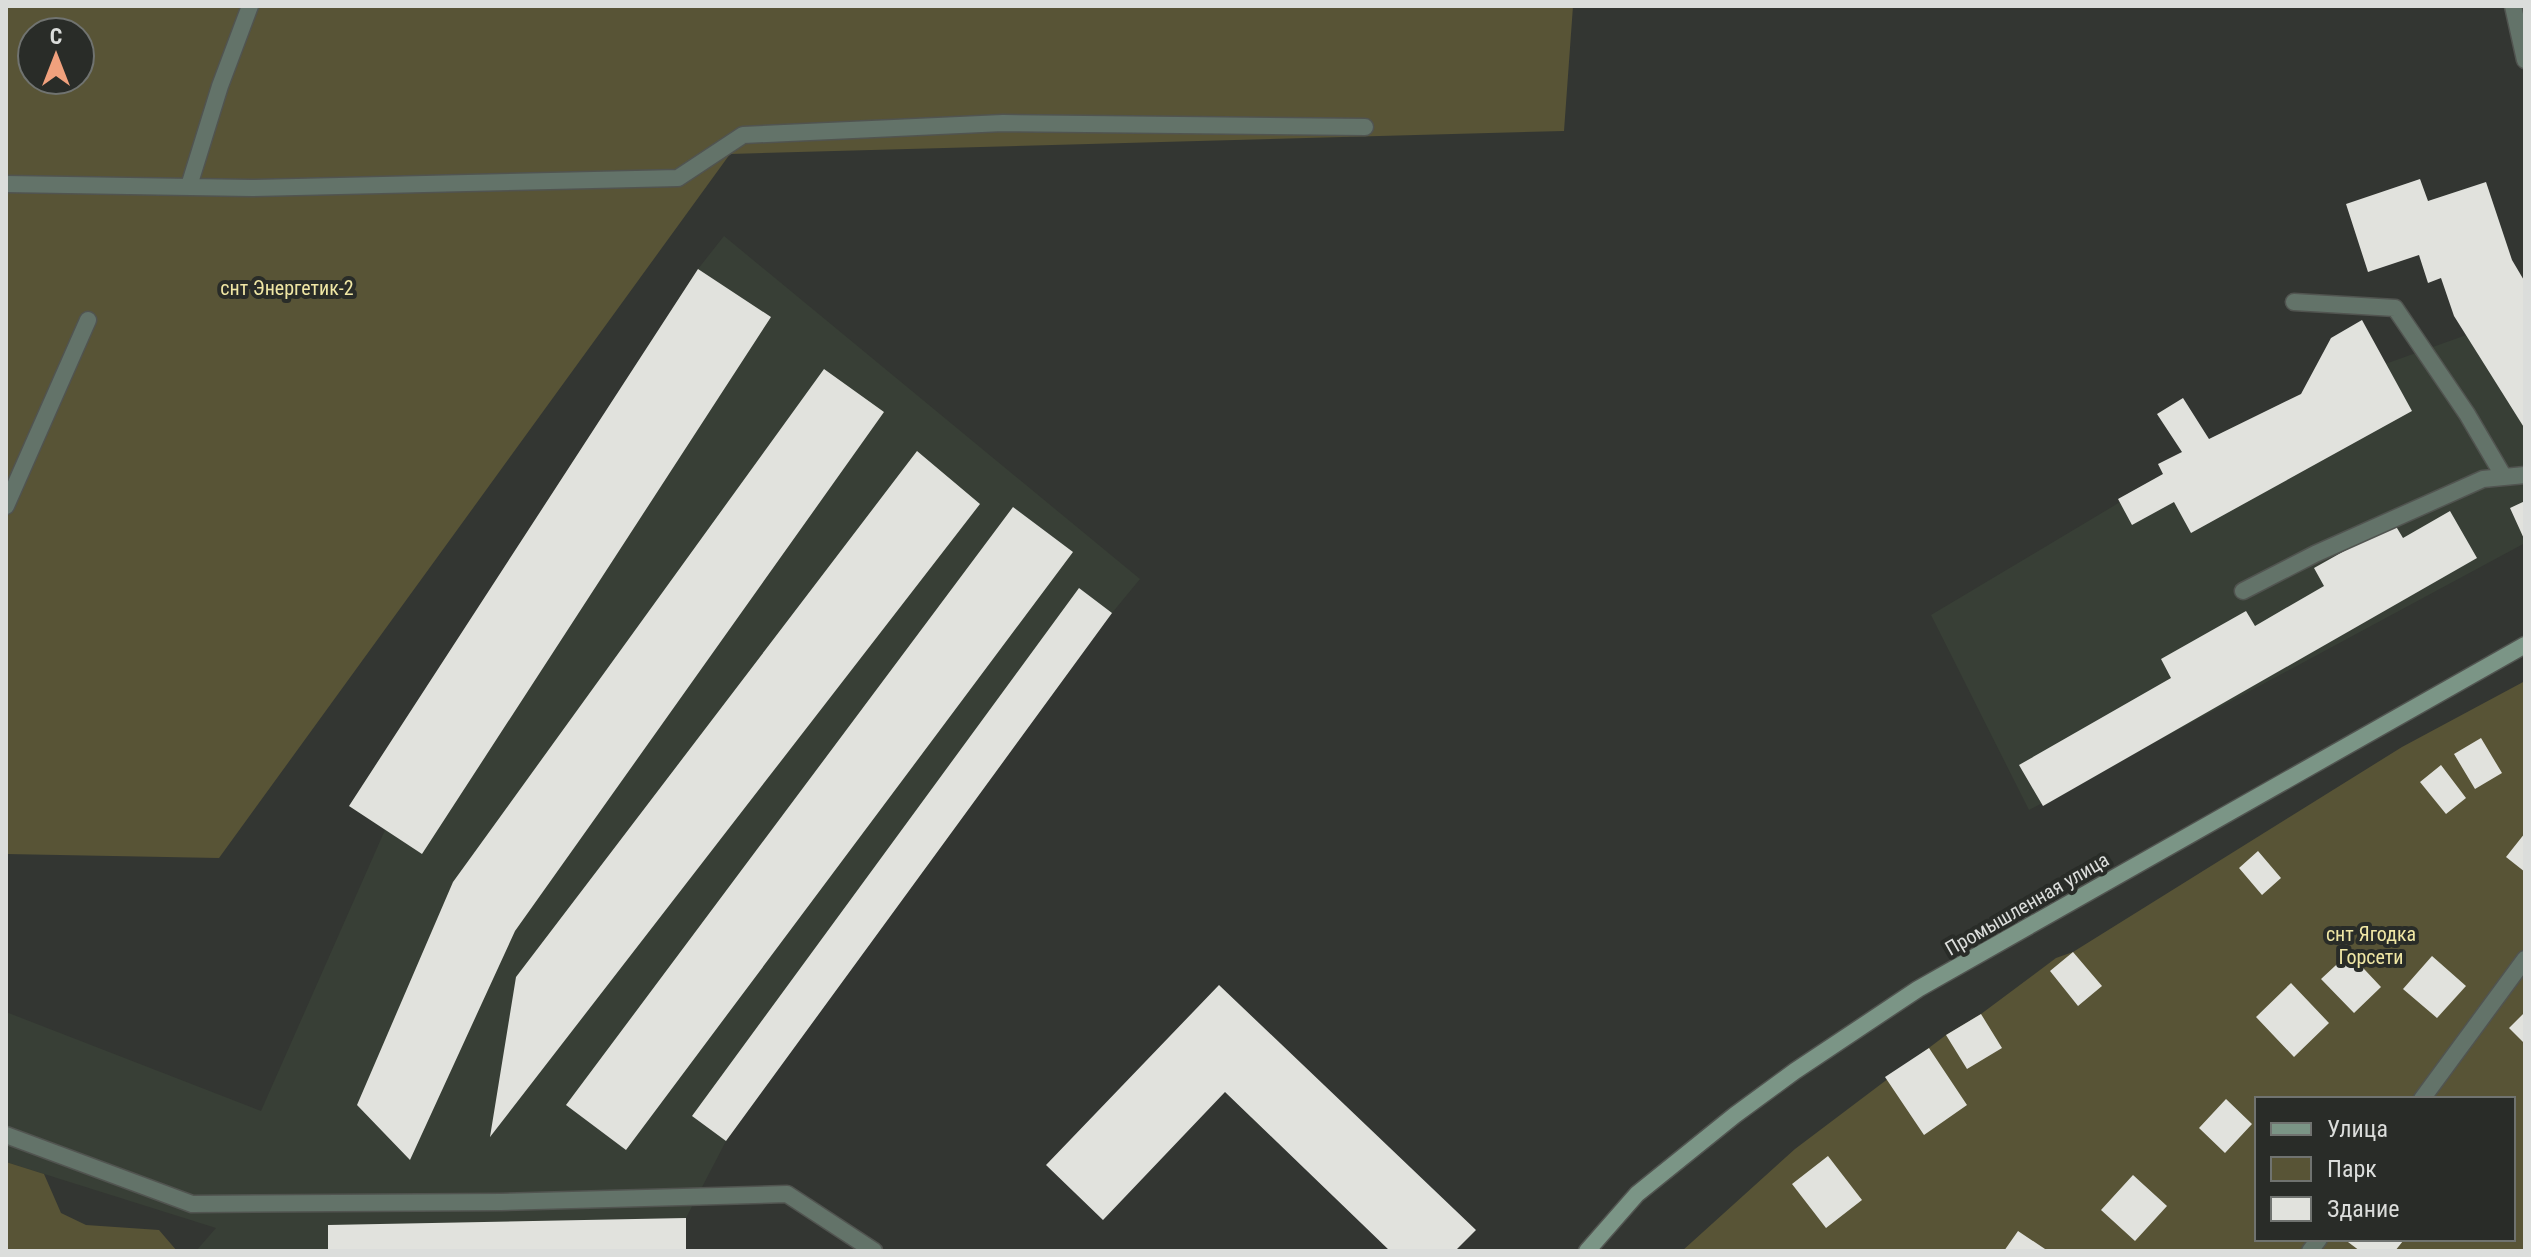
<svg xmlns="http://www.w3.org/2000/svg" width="2531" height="1257" viewBox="0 0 2531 1257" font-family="'Roboto Condensed',sans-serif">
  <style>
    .built { fill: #383f36 }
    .green { fill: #585436; fill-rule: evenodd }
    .building { fill: #e1e2dd }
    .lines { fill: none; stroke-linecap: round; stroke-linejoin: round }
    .service-casing { stroke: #515450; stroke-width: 19 }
    .minor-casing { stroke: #515450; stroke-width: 19 }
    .secondary-casing { stroke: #515450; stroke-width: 19 }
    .service { stroke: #637369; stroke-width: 16 }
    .minor { stroke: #637369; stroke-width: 16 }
    .secondary { stroke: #7b9586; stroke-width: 16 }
    .labels { text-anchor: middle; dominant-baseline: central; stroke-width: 8; stroke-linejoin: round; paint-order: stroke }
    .park-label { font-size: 20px; fill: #f0e7a5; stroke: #292c28 }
    .street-label { font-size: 20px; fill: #dbdddb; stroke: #292c28 }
  </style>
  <rect width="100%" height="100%" fill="#333632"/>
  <path class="built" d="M724,236L1140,579L1112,613L726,1141L686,1218V1251H196L216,1228L6,1162V1012L261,1111L385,830L349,806L698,269Z
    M2472,333L2525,429V543L2029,810L1931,615L2301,394Z"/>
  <path class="green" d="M6,6H1573L1564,131L730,154L219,858L6,854ZM32,32H80V80H32Z
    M2525,681V1251H1682L1795,1149L1946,1035L1981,1014L2056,958L2073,952L2402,747ZM2257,1099H2513V1239H2257Z
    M6,1162L44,1174L61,1213L86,1225L159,1230L177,1251H6Z"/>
  <path class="building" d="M2420,179L2428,201L2486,182L2512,260L2525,282V429L2454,316L2441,278L2428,283L2419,255L2368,272L2346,204Z
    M698,269L771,317L422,854L349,806Z
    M2362,320L2412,411L2191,533L2174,502L2132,525L2118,499L2163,474L2158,464L2182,452L2157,414L2183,398L2209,439L2301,394L2331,338Z
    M824,369L884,412L515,931L410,1160L357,1105L453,882Z
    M917,451L980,504L490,1137L516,977Z
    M2525,501V541L2510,508Z
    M1013,507L1073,552L626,1150L566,1105Z
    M2450,511L2477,558L2043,806L2019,765L2171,678L2161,659L2246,611L2255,626L2324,586L2314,568L2394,523L2403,538Z
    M1079,588L1112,613L726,1141L692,1116Z
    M2481,738L2502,773L2475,789L2454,754Z
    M2441,765L2466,798L2446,814L2420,782Z
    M2525,833V872L2506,857Z
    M2258,851L2281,878L2262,895L2239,868Z
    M2073,952L2102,986L2078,1006L2050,971Z
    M2349,953L2381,987L2354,1013L2321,979Z
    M2432,956L2466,986L2437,1018L2403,989Z
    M2291,983L2329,1023L2294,1057L2256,1017Z
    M1219,985L1476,1230L1455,1251H1390L1225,1092L1103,1220L1046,1165Z
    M2525,1012V1044L2509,1028Z
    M1981,1014L2002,1048L1967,1069L1946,1035Z
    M1929,1048L1967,1105L1924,1135L1885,1077Z
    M2226,1099L2252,1124L2225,1153L2199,1128Z
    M1828,1156L1862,1200L1826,1228L1792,1184Z
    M2133,1175L2167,1206L2135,1241L2101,1210Z
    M686,1218V1251H328V1225Z
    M2018,1231L2048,1251H2004Z
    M2344,1239H2400L2403,1241L2395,1251H2360Z"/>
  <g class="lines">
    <g class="service-casing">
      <path id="service" d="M6,184L251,188L678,178L743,135L1003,123L1365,127
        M189,186L220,86L250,6
        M2294,302L2395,308L2467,414L2504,477
        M6,506L88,320
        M2243,591L2315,554L2483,479L2525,475
        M2422,1099L2525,959
        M6,1135L192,1204L501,1202L787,1194L874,1251
        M2310,1251L2319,1239"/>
    </g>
    <g class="minor-casing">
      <path id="minor" d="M2513,6L2525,60"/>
    </g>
    <g class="secondary-casing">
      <path id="secondary" d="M1587,1251L1637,1194L1735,1115L1795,1071L1918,989L2525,645"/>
    </g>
    <use href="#service" class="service"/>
    <use href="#minor" class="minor"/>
    <use href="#secondary" class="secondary"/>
  </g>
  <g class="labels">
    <g class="park-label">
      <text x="287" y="288">снт Энергетик-2</text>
      <text x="2371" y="934">снт Ягодка<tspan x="2371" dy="23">Горсети</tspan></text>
    </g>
    <g class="street-label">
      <text transform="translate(2027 904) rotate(-30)">Промышленная улица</text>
    </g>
  </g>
  <rect width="2531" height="1257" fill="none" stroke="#dbdddb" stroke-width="16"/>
  <rect x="2255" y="1097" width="260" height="144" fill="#292c28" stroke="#707370" stroke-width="2"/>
  <rect x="2271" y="1123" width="40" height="12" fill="#7b9586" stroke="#707370" stroke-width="2"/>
  <text x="2327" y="1137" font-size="24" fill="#dbdddb">Улица</text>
  <rect x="2271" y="1157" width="40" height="24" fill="#585436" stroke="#707370" stroke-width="2"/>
  <text x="2327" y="1177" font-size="24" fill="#dbdddb">Парк</text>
  <rect x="2271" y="1197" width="40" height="24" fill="#e1e2dd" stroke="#707370" stroke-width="2"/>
  <text x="2327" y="1217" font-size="24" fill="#dbdddb">Здание</text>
  <g transform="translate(56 56)"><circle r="38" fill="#292c28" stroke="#707370" stroke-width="2"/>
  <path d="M0-6L14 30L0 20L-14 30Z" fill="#f1a17d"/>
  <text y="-12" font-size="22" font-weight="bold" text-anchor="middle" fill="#dbdddb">С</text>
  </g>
</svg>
